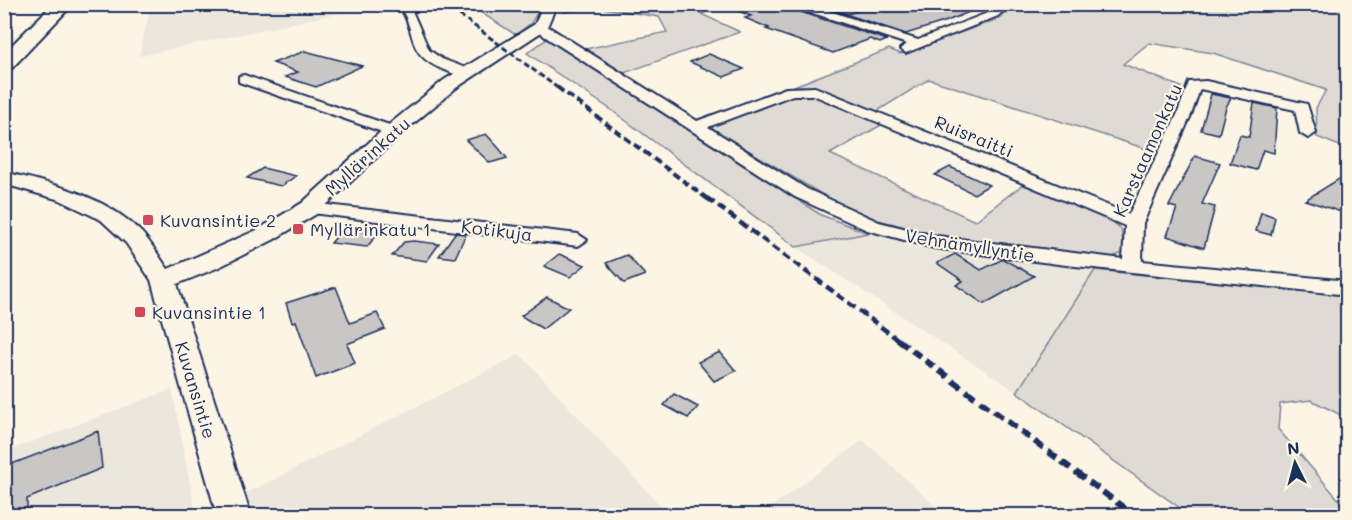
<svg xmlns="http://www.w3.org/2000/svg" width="1352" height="520" viewBox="0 0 1352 520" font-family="Mali,sans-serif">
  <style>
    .built { fill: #ece7dc }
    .green { fill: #dfdbd4; stroke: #7d8599; stroke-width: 1.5 }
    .building { fill: #c8c7c6; stroke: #1b2f5e; stroke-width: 1.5 }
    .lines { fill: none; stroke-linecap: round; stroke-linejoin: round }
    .minor-casing { stroke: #1b2f5e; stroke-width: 4 }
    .tertiary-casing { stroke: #1b2f5e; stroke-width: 4 }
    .trunk-casing { stroke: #1b2f5e; stroke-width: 4 }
    .minor { fill: #fcf5e5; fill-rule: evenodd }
    .tertiary { fill: #fcf5e5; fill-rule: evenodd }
    .trunk { fill: #fcf5e5; fill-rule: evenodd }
    .rail-far3 { stroke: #1b2f5e; stroke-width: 3; stroke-dasharray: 6 3; stroke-linecap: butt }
    .rail-far2 { stroke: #1b2f5e; stroke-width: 4; stroke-dasharray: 8 4; stroke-linecap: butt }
    .rail-far1 { stroke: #1b2f5e; stroke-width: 4.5; stroke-dasharray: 9 4.5; stroke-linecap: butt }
    .rail { stroke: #1b2f5e; stroke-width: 6; stroke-dasharray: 11 6; stroke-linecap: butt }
    .poi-dot { fill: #d1495b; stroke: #fcf5e5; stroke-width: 2 }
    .labels { text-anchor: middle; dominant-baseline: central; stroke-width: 4.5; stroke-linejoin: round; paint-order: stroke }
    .street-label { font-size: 18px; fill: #1b2f5e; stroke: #fcf5e5 }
    .poi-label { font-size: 18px; fill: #1b2f5e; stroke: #fcf5e5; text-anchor: start }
  </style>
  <rect width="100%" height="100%" fill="#fcf5e5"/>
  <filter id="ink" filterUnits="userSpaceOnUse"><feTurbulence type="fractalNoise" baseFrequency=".0167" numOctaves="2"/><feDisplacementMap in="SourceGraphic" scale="12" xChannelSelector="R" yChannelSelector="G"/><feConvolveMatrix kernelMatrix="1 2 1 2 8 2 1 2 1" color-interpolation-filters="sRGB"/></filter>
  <g filter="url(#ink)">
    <path class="built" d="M151,5V4L378,5L139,56Z
      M868,233L934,248L1095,270L1017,392L796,247Z
      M520,354L669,515L201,516Z
      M172,389L196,515L5,516V452Z
      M863,440L945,515H760Z"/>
    <path class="green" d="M567,4L729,5L701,14L740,32L624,73L585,49L667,32L659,17L603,8L564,12Z
      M469,5L542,4V5L531,23L516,35Z
      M1001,5H1347V149L1317,137L1316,108L1326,90L1213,53L1149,43L1123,64L1181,87L1156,152L929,79L876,112L816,87L794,86L889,49L901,54L1001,18L1007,13Z
      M547,39L821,215L868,233L796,247L610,109L527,53Z
      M795,93L815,95L883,124L830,154L975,221L1026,182L1109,219L1121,229L1125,252L1112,257L1048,251L927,233L878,220L838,204L711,128L712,124Z
      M1095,270L1347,295V418L1311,400L1280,404L1278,429L1347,509V515H1190L1017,392Z"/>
    <path class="building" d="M762,4H776L887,40L880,43L870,39L833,53L766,29L769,28L745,18L751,16L739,11Z
      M888,4H984V6L947,21L906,34L824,7L848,14L871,6L887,12Z
      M305,51L362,66L316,87L285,77L298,72L273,63Z
      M709,54L744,69L724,77L690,62Z
      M1211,94L1231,98L1226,107L1219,134L1201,130Z
      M1254,103L1277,108L1274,153L1263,150L1256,170L1230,163L1240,135L1249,137Z
      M486,134L497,146L507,158L490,163L466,140Z
      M1195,156L1220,163L1202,204L1215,207L1204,248L1167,236L1177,208L1169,206Z
      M950,167L989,185L974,194L935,175Z
      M263,168L296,176L281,186L247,178Z
      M1347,174V214L1305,200Z
      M1261,212L1275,217L1271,235L1256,231Z
      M344,228L371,232H379L367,247L331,243Z
      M455,233L466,234L455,258L439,256Z
      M414,241L439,244L427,261L392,256L404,242Z
      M559,254L585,265L570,277L544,266Z
      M955,254L981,270L1003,259L1034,276L984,304L956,285L963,281L937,263Z
      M627,255L645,275L624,283L606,263Z
      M336,287L350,323L377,313L385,329L347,344L355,363L316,378L296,321L292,322L286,303Z
      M547,297L569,308L543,329L521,316Z
      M720,352L736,371L714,381L698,362Z
      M674,394L698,407L688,418L664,405Z
      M98,431L102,468L27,499V512L17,516H4V467Z"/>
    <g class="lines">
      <g class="minor-casing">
        <path id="minor" d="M398,4L410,6L429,50L442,59L471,70V76C463,78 455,74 447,71C402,54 420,34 398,4Z
          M778,4H802L826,10L918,40L990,12L986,4H997L1003,11L998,16L906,53L900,49L907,44L819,15Z
          M541,22L697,121L786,88L815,87L1129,214L1177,115L1189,82L1206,81L1307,104L1316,133L1308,138L1300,133L1295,110L1200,89L1191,115L1143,223L1142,261L1348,281V295L1066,265L934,248L867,230L795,197L544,36L535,26ZM793,95H813L1125,226L1123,259L935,236L879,222L807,189L708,127Z
          M244,75L398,128L401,131L393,136L388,134L239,82V76Z
          M310,203L578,234L587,240L578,246L304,212L301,208Z"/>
      </g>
      <g class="tertiary-casing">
        <path id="tertiary" d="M543,4H557L546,29L456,88L400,135L318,213L273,240L217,268L177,284L251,516H217L151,280L126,243L101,220L60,200L4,184V172C54,184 103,195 140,231C151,242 159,257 168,269L257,230L302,203L386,127L444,80L535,24Z"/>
      </g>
      <g class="trunk-casing">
        <path id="trunk" d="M53,4H73L11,69L4,71V53Z"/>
      </g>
      <use href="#minor" class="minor"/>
      <use href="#tertiary" class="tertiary"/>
      <use href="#trunk" class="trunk"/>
      <path class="rail-far3" d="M445,4L559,89"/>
      <path class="rail-far2" d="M557,87L709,200"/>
      <path class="rail-far1" d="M707,198L900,341"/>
      <path class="rail" d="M898,340L1135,516"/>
    </g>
  </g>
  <g class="poi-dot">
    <rect x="142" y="214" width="12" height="12" rx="3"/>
    <rect x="292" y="223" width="12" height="12" rx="3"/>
    <rect x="134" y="306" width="12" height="12" rx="3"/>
  </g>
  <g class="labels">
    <g class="street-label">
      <text transform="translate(974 136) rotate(22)">Ruisraitti</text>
      <text transform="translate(1147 150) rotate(-66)">Karstaamonkatu</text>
      <text transform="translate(367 156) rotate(-42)">Myllärinkatu</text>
      <text transform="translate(497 230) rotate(7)">Kotikuja</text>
      <text transform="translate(970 245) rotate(9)">Vehnämyllyntie</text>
      <text transform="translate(196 390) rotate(73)">Kuvansintie</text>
    </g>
    <g class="poi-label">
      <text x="160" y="220">Kuvansintie 2</text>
      <text x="310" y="229">Myllärinkatu 1</text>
      <text x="152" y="312">Kuvansintie 1</text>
    </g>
  </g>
  <rect width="1352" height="520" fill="none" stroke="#fcf5e5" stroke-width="24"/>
  <rect x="12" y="12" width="1328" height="496" fill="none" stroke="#1b2f5e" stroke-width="2" filter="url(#ink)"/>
  <g transform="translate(1295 463) rotate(354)" stroke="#fcf5e5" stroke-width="4.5" paint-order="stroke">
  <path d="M0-4.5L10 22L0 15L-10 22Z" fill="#1b2f5e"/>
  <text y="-9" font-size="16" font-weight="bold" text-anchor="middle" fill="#1b2f5e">N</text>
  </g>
</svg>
